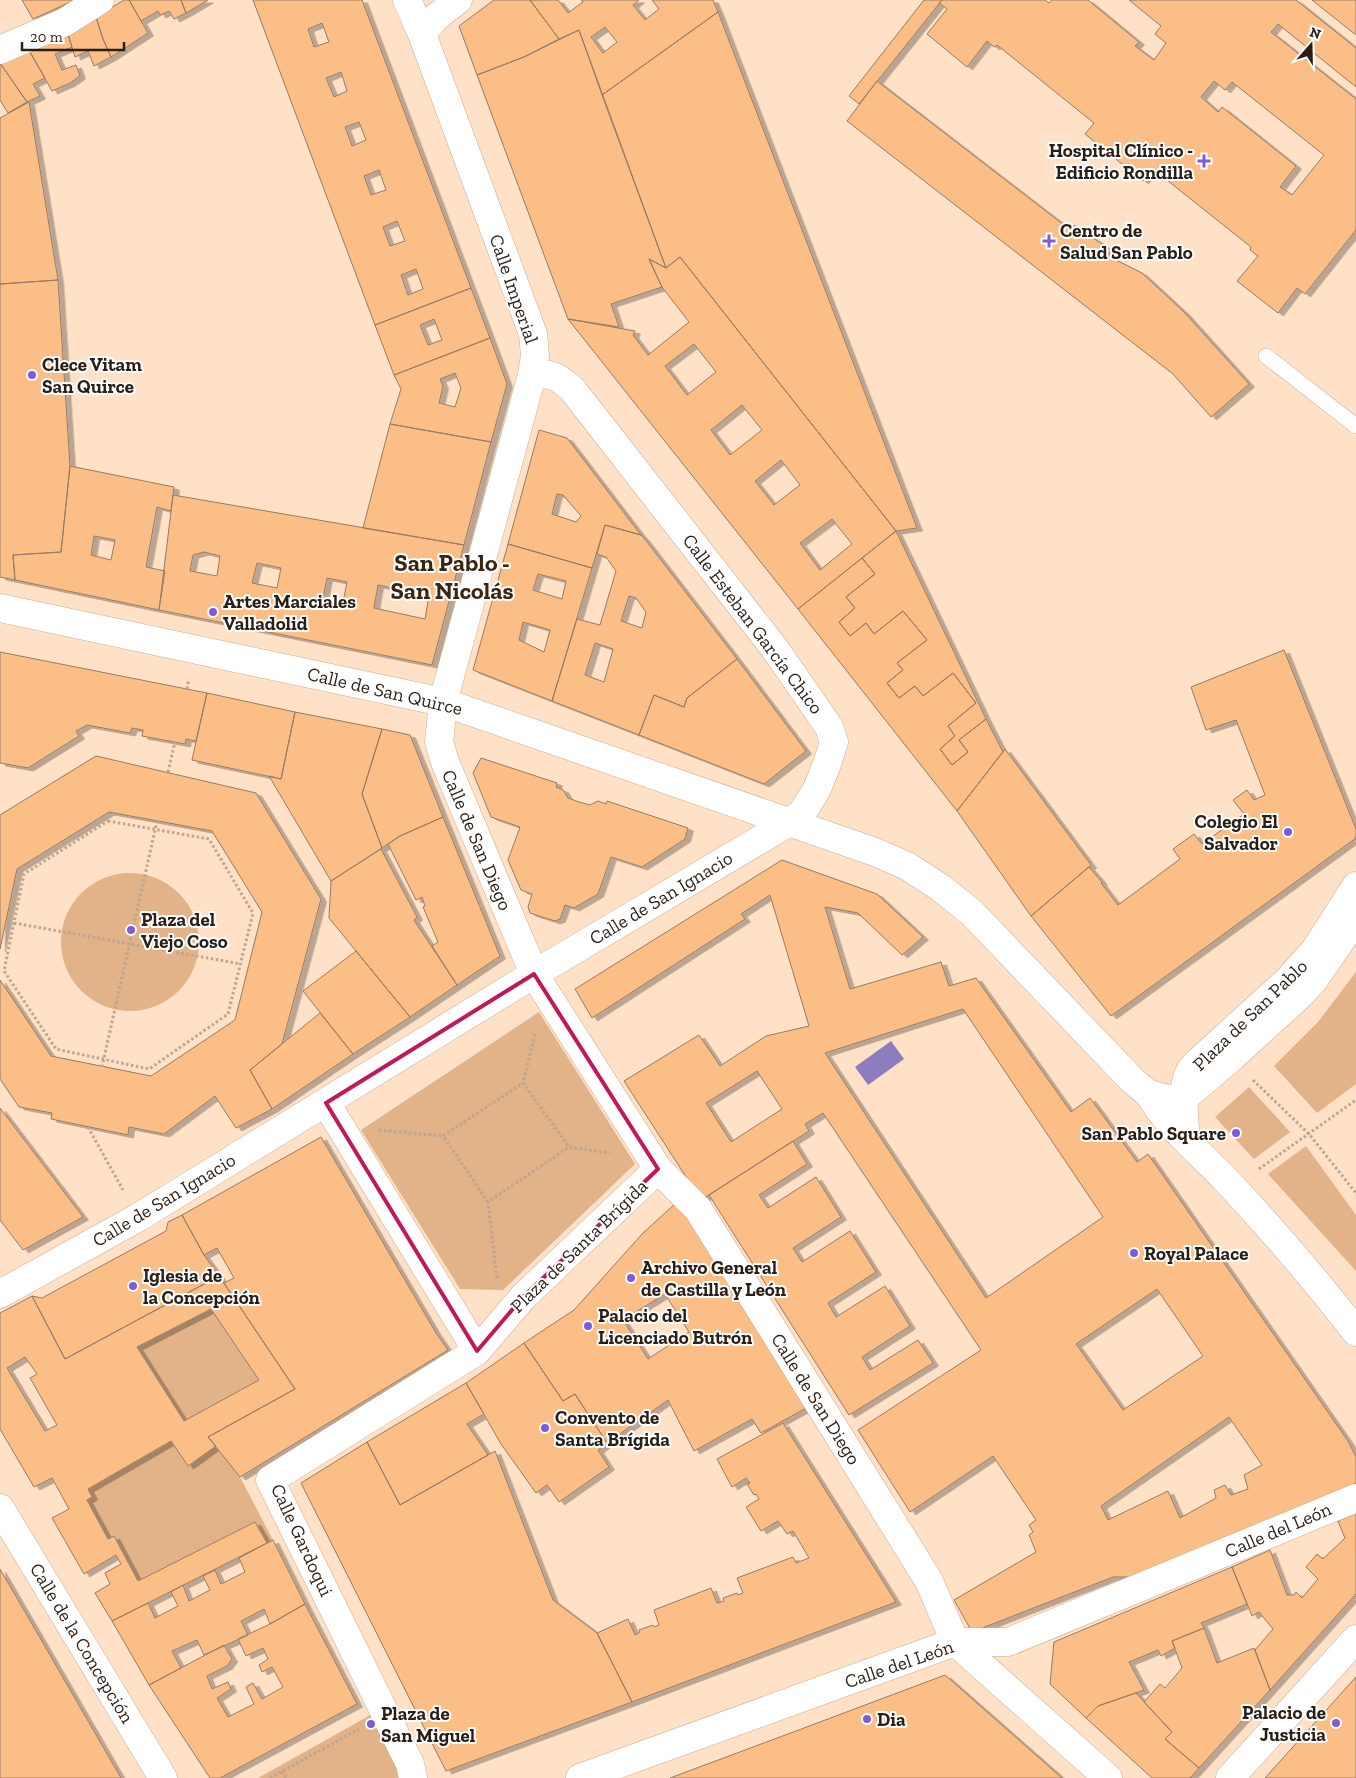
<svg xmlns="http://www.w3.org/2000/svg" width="1356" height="1778" viewBox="0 0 1356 1778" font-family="'Zilla Slab',serif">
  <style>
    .green { fill: #e2b288 }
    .water { fill: #8d7dc0 }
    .building { fill: #fbbe87; stroke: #967b64; fill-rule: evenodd; filter: url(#shadow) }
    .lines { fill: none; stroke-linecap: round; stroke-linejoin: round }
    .lane-casing { stroke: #c9ac94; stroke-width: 16 }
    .street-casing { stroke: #c9ac94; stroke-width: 29 }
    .secondary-casing { stroke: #c9ac94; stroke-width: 29 }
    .path { stroke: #bda590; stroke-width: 3; stroke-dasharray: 2.5 2.5; stroke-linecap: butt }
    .lane { stroke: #fff; stroke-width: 15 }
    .street { stroke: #fff; stroke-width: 28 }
    .secondary { stroke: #fff; stroke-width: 28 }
    .marked { fill: none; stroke: #c2185b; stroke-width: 4; stroke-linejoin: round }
    .poi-dot { fill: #805bd6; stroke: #fff; stroke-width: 2 }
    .labels { text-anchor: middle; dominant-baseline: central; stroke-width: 4; stroke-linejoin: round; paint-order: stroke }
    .poi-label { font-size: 19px; font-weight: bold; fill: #2a1f16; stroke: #fff; text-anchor: start }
    .street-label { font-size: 19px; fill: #2a1f16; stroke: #fff }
    .district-label { font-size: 24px; font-weight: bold; fill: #3b2510; stroke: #fff }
  </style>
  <defs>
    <filter id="shadow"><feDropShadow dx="5.5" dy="3" stdDeviation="0" flood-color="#0004"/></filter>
  </defs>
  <rect width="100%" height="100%" fill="#ffe1c7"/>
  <path class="green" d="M61 942a69 69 0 1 1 138 0a69 69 0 1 1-138 0Z
    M1356,972V1084L1317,1113L1274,1066L1318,1022Z
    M539,1012L635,1164L503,1290L460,1289L361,1130Z
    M1249,1087L1290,1132L1254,1159L1215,1117Z
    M1306,1146L1356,1215V1271L1268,1174Z
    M211,1309L259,1380L184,1421L137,1347Z
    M171,1441L189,1466L216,1446L240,1477L273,1540L267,1543L255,1522L138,1581L114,1536L108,1539L87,1500L92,1497L88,1489Z
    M374,1713L402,1778H258Z"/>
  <path class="water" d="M891,1041L904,1059L868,1085L855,1067Z"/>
  <path class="building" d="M22,0H75L33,19Z
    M124,0H129L148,33L111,57L103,39L96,17Z
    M129,0H181L186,13L174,19L169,11L160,15L158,11L141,21Z
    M181,0H208L186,13Z
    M253,0H362L471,288L375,325ZM322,23L329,42L314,47L308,29ZM341,72L347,91L334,97L326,78ZM359,122L366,140L352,146L345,127ZM379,170L386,190L371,195L364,176ZM397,221L405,241L390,246L383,227ZM416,269L423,289L408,295L401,275Z
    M494,0H530L559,39L524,57L477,75L459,26Z
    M530,0H558L568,13L583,2L581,0H639L633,5L645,20L659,9L652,0H713L718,12L602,95L579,30L559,39ZM605,27L617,42L603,53L591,37Z
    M924,0H942L859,104L849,96Z
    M942,0H1045L1049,3L1052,0H1088L1139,42L1135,46L1154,60L1166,43L1155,34L1161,26L1129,0H1296L1356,48V87L1278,24L1271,32L1356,99V230L1305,294L1297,288L1278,313L1237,281L1258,256L1250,250L1251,247L1153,169L1143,181L1085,134L1094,123L997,45L994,47L987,41L967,67L927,34L947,9L939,3ZM1214,81L1225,90L1232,82L1324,155L1292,195L1280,187L1296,166L1222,107L1218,112L1201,97Z
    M1312,0H1356V35Z
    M718,12L917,528L896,531L680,257L666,268L602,95Z
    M96,17L103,39L111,57L94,66L88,51L75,57L66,28Z
    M66,28L72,47L55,54L62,70L76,65L80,76L70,83L52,91L26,45Z
    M579,30L666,268L649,259L662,287L611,304L619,327L568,319L477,75L524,57Z
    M26,45L45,78L33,84L40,96L27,102L0,63Z
    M0,63L27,102L8,113L0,100Z
    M877,81L1073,232L1074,225L1111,250L1108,256L1142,273L1185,313L1249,384L1211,417L1173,374L847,121Z
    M29,102L58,280L0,284V118Z
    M680,257L896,531L798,609L568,319L635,331L633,335L648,355L689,322L662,287L649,259L666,268ZM694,344L716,372L687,395L665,366ZM742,405L762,430L730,455L711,430ZM781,460L800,485L774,505L755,481ZM832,519L852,544L820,570L800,543Z
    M58,280L70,466L61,552L13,555L15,580L0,577V284Z
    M471,288L490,338L394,375L375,325ZM434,319L442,340L428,345L420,325Z
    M490,338L507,384L491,442L390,424L401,389L394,375ZM455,373L461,388L455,407L439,403L443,386L440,379Z
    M390,424L491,442L464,545L363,528Z
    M539,430L567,438L641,535L605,525L592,568L508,544ZM557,494L563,495L581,516L576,522L552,514Z
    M70,466L174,487L171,511L157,507L146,567L165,571L159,610L15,580L13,555L61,552ZM94,536L115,540L111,560L91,555Z
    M173,495L464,545L432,665L159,610ZM204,552L220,556L217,576L190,571L193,555ZM257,563L281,568L277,588L252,583ZM327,578L347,582L343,602L323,598ZM378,585L429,596L425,619L374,608Z
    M605,525L641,535L644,538L737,659L687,698L684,707L654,695L639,735L552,701L577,619L600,625L616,571L606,557L597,554ZM629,596L636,598L646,612L642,628L621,621ZM595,643L613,649L604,682L585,675Z
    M896,531L986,719L959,740L968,752L952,765L940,749L955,736L948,726L976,703L953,673L923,696L915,686L899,698L887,683L903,670L897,663L927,640L903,611L874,634L866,623L850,636L839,622L855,608L846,597L875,574L862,558Z
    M508,544L592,568L552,701L473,670ZM538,574L566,581L562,599L533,590ZM523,622L550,630L544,652L519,640Z
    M862,558L875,574L846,597L855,608L839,622L850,636L866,623L874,634L903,611L927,640L897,663L903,670L887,683L899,698L915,686L923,696L953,673L976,703L948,726L955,736L940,749L952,765L968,752L959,740L986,719L1003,752L957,811L798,609Z
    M1284,650L1356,829V838L1111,1016L1031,916L1089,867L1102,882L1101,883L1118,905L1180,859L1173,849L1194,834L1202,844L1244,814L1233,800L1247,790L1254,800L1265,795L1236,720L1206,730L1191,687Z
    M0,652L207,693L196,741L186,739L185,744L142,736L143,730L132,728L130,733L87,725L76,731L79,736L28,768L0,763Z
    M737,659L806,751L764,784L639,735L654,695L684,707L687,698Z
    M207,693L295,712L281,779L192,760Z
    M295,712L382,729L362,794L382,848L331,881L269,776L281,779Z
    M382,729L410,735L443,817L400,836L382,848L362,794Z
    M1005,749L1091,865L1031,916L957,811Z
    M96,756L256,793L321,899L282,1044L250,1070L272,1109L236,1128L215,1096L164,1134L129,1127L128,1135L51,1119L52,1113L19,1107L0,1079V980L51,1056L151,1076L235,1020L262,912L212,831L109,812L17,869L0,949V815Z
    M481,758L557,783L556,787L563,790L568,798L579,802L590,805L598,801L606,804L607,801L688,828L685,839L642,867L611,857L598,894L574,908L565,905L560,919L555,921L530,913L528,907L532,894L521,890L508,860L520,827L491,817L473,773Z
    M443,817L500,956L457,985L432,946L438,942L423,907L425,906L422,897L416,900L388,844L400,836Z
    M381,849L417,917L414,920L457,985L410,1017L329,918L331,881Z
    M782,860L877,894L923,937L902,955L858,913L825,907L850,989L941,962L949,986L976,978L1071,1112L1090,1098L1137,1162L1148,1154L1348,1441L1356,1457V1483L1139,1577H1113L972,1632L954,1600L1036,1552L1029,1535L1033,1532L1029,1525L1036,1520L993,1456L910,1512L858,1430L981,1350L823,1113L805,1124L809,1131L701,1200L624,1081L699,1035L720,1066L766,1036L809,1026L770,895L741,914L745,919L592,1018L575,989ZM963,1009L1103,1217L986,1298L825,1053ZM757,1071L782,1109L731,1142L706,1103ZM1157,1289L1203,1356L1123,1410L1076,1344ZM1229,1417L1262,1465L1244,1475L1248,1489L1231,1495L1225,1485L1214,1490L1216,1498L1180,1518L1168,1491L1108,1520L1101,1506Z
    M356,951L410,1017L353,1054L303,991Z
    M320,1013L353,1054L272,1109L250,1070Z
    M0,1108L83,1217L23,1250L0,1220Z
    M321,1137L436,1333L448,1350L240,1477L208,1437L295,1389L224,1283L234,1278L217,1248L204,1255L182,1215Z
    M793,1141L807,1164L759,1195L768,1208L816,1177L841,1217L793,1248L802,1262L850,1231L876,1272L828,1303L836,1317L885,1286L910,1326L862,1357L870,1370L918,1340L933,1363L849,1415L709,1195Z
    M677,1202L808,1407L761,1433L752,1419L694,1451L668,1400L607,1443L575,1394L563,1401L524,1343L574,1310L643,1233ZM665,1294L689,1332L648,1359L623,1320Z
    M182,1215L204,1255L219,1276L65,1359L32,1296L42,1298L166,1231L168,1222Z
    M219,1276L295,1389L208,1437L216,1446L188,1466L171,1441L88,1489L92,1497L87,1500L108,1539L114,1536L138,1581L255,1522L267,1543L112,1621L95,1593L110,1584L105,1573L121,1564L116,1555L84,1574L52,1518L69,1509L52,1478L34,1487L0,1429V1313L32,1296L65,1359ZM211,1309L259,1380L184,1421L137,1347ZM25,1357L37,1374L30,1378L57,1425L45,1431L7,1368Z
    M524,1343L563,1401L575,1394L607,1443L598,1450L609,1467L559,1502L547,1485L536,1493L501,1444L466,1383Z
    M466,1383L484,1414L467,1424L488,1455L400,1505L367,1442Z
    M783,1423L896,1602L632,1702L597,1633L628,1619L635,1635L640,1632L639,1630L653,1625L654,1627L659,1625L654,1610L711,1588L717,1603L724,1601L723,1598L737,1593L738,1595L743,1593L737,1578L793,1557L796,1563L809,1558L793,1531L787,1534L778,1521L761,1531L746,1507L759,1499L756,1494L754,1495L747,1484L750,1483L746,1478L732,1487L717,1459Z
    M367,1442L400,1505L495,1451L553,1600L597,1633L632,1702L446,1771L301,1483Z
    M1356,1513V1594L1270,1690L1255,1650L1273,1629L1259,1612L1252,1616L1232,1567L1270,1550L1287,1595H1294L1296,1592L1302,1598L1318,1579L1306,1567L1317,1554L1323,1559L1345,1538L1338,1521Z
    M273,1540L305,1604L270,1624L264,1609L241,1621L248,1635L204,1655L197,1640L172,1651L181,1668L149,1685L112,1621L148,1603L155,1618L178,1606L171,1592L183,1585L189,1601L210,1590L203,1576L215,1570L221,1584L245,1572L239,1558Z
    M1232,1567L1247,1604L1201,1623L1204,1628L1172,1641L1175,1648L1161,1656L1158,1650L1129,1662L1144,1690L1098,1706L1086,1718L1050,1684L1054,1642Z
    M0,1569L32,1624L121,1778H0Z
    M305,1604L357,1704L220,1778H210L149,1685L224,1645L232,1659L227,1666L207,1676L212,1689L228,1682L231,1689L217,1698L228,1717L254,1704L246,1687L253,1683L262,1699L283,1687L272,1667L262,1672L259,1665L268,1659L263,1648L246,1656L238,1639L270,1624Z
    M1204,1628L1217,1663L1254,1648L1270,1690L1199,1768L1165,1739L1172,1732L1144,1702L1160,1684L1165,1688L1182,1668L1172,1641Z
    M945,1675L1062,1778H670L804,1728Z
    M1356,1677V1778H1265L1274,1768Z
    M1136,1693L1172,1732L1165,1739L1199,1768L1190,1778H1152L1086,1718L1098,1706Z"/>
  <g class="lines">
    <g class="lane-casing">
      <path id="lane" d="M1266,356L1356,426"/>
    </g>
    <g class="street-casing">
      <path id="street" d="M407,0L422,34L533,334L535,355L532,375L443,702L439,742L445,762L534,974L658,1169L698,1209L929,1581L955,1642L1108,1778
        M422,34L436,17L458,0
        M0,50L65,22L100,0
        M1149,1094C1168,1127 1199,1152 1225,1179C1271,1228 1315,1279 1356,1332
        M326,1103L477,1351
        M1186,1138C1184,1121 1181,1087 1190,1071C1192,1068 1195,1065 1198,1062L1288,980L1315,950L1356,886
        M0,1294L139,1217L534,974L788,823L802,813L817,789L827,764L834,742L829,727L775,649L572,389C558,377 551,372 532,375
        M0,1508L163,1778
        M413,1778L410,1764L270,1480L477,1351L523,1297L658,1169
        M580,1778L955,1642H1008L1356,1498
        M1230,1778L1356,1639"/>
    </g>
    <g class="secondary-casing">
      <path id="secondary" d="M0,608L443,702L875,852L907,866L941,888L972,913L1133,1081L1149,1094L1168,1099L1185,1097L1231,1058L1300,995L1313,981L1356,919"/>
    </g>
    <path class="path" d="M187,689L189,679
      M168,772L175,742
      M108,821L209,839L253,913L228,1014L149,1069L56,1049L4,971L24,874Z
      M14,923L241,964
      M535,1034L523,1083L569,1147
      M102,1067L157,821
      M1253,1080L1309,1134L1356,1193
      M88,1127L123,1190
      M379,1130L443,1136
      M1259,1169L1356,1100
      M488,1202L443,1136L523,1083
      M497,1278L488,1202L569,1147L610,1153
      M282,1771L286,1778
      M270,1778L359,1729"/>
    <use href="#lane" class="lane"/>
    <use href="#street" class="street"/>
    <use href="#secondary" class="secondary"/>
  </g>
  <path class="marked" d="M534,974L658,1169L523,1297L477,1351L326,1103Z"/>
  <g class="poi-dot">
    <path d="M1201.5 153.5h5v5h5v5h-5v5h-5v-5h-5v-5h5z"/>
    <path d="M1046.5 233.5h5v5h5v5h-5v5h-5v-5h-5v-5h5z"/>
    <circle cx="32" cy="375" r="5"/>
    <circle cx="213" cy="612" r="5"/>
    <circle cx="1288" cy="832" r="5"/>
    <circle cx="131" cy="930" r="5"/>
    <circle cx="1236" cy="1133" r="5"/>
    <circle cx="1134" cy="1253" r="5"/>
    <circle cx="631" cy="1278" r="5"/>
    <circle cx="133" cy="1286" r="5"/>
    <circle cx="588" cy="1326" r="5"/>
    <circle cx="545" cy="1428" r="5"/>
    <circle cx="867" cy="1719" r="5"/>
    <circle cx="1336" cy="1723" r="5"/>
    <circle cx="371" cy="1724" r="5"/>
  </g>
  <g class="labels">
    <g class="poi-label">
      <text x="1193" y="150" text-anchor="end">Hospital Clínico -<tspan x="1193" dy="22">Edificio Rondilla</tspan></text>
      <text x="1060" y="230">Centro de<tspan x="1060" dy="22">Salud San Pablo</tspan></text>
      <text x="42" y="364">Clece Vitam<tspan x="42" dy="22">San Quirce</tspan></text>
      <text x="223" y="601">Artes Marciales<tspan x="223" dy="22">Valladolid</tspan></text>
      <text x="1278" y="821" text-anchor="end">Colegio El<tspan x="1278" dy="22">Salvador</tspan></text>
      <text x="141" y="919">Plaza del<tspan x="141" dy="22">Viejo Coso</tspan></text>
      <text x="1226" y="1133" text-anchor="end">San Pablo Square</text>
      <text x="1144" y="1253">Royal Palace</text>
      <text x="641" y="1267">Archivo General<tspan x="641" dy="22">de Castilla y León</tspan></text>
      <text x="143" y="1275">Iglesia de<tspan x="143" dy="22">la Concepción</tspan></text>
      <text x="598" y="1315">Palacio del<tspan x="598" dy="22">Licenciado Butrón</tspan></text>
      <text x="555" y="1417">Convento de<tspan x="555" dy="22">Santa Brígida</tspan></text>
      <text x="1326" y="1712" text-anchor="end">Palacio de<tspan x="1326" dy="22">Justicia</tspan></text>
      <text x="381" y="1713">Plaza de<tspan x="381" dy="22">San Miguel</tspan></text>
      <text x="877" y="1719">Dia</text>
    </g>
    <g class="street-label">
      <text transform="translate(514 289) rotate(71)">Calle Imperial</text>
      <text transform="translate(753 624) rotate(53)">Calle Esteban García Chico</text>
      <text transform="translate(385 691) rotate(13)">Calle de San Quirce</text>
      <text transform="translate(477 840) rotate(67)">Calle de San Diego</text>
      <text transform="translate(661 898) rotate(-31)">Calle de San Ignacio</text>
      <text transform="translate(1250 1015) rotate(-44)">Plaza de San Pablo</text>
      <text transform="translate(164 1200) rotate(-31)">Calle de San Ignacio</text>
      <text transform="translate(579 1246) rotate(-44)">Plaza de Santa Brígida</text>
      <text transform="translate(816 1399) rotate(58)">Calle de San Diego</text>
      <text transform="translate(1278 1530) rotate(-23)">Calle del León</text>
      <text transform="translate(302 1540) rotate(65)">Calle Gardoqui</text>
      <text transform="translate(82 1643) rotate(59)">Calle de la Concepción</text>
      <text transform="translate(899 1664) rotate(-19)">Calle del León</text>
    </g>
    <g class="district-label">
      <text x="452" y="562">San Pablo -<tspan x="452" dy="28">San Nicolás</tspan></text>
    </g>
  </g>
  <g transform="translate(1311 45) rotate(20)" stroke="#ffffff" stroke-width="4" paint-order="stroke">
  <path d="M0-4L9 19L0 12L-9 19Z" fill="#2a1f16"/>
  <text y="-8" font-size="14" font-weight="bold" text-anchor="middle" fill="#2a1f16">N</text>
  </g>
  <path d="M22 42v8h102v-8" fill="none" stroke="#2a1f16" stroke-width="2.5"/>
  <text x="30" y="42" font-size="15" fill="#2a1f16" stroke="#ffffff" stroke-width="4" paint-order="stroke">20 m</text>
</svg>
